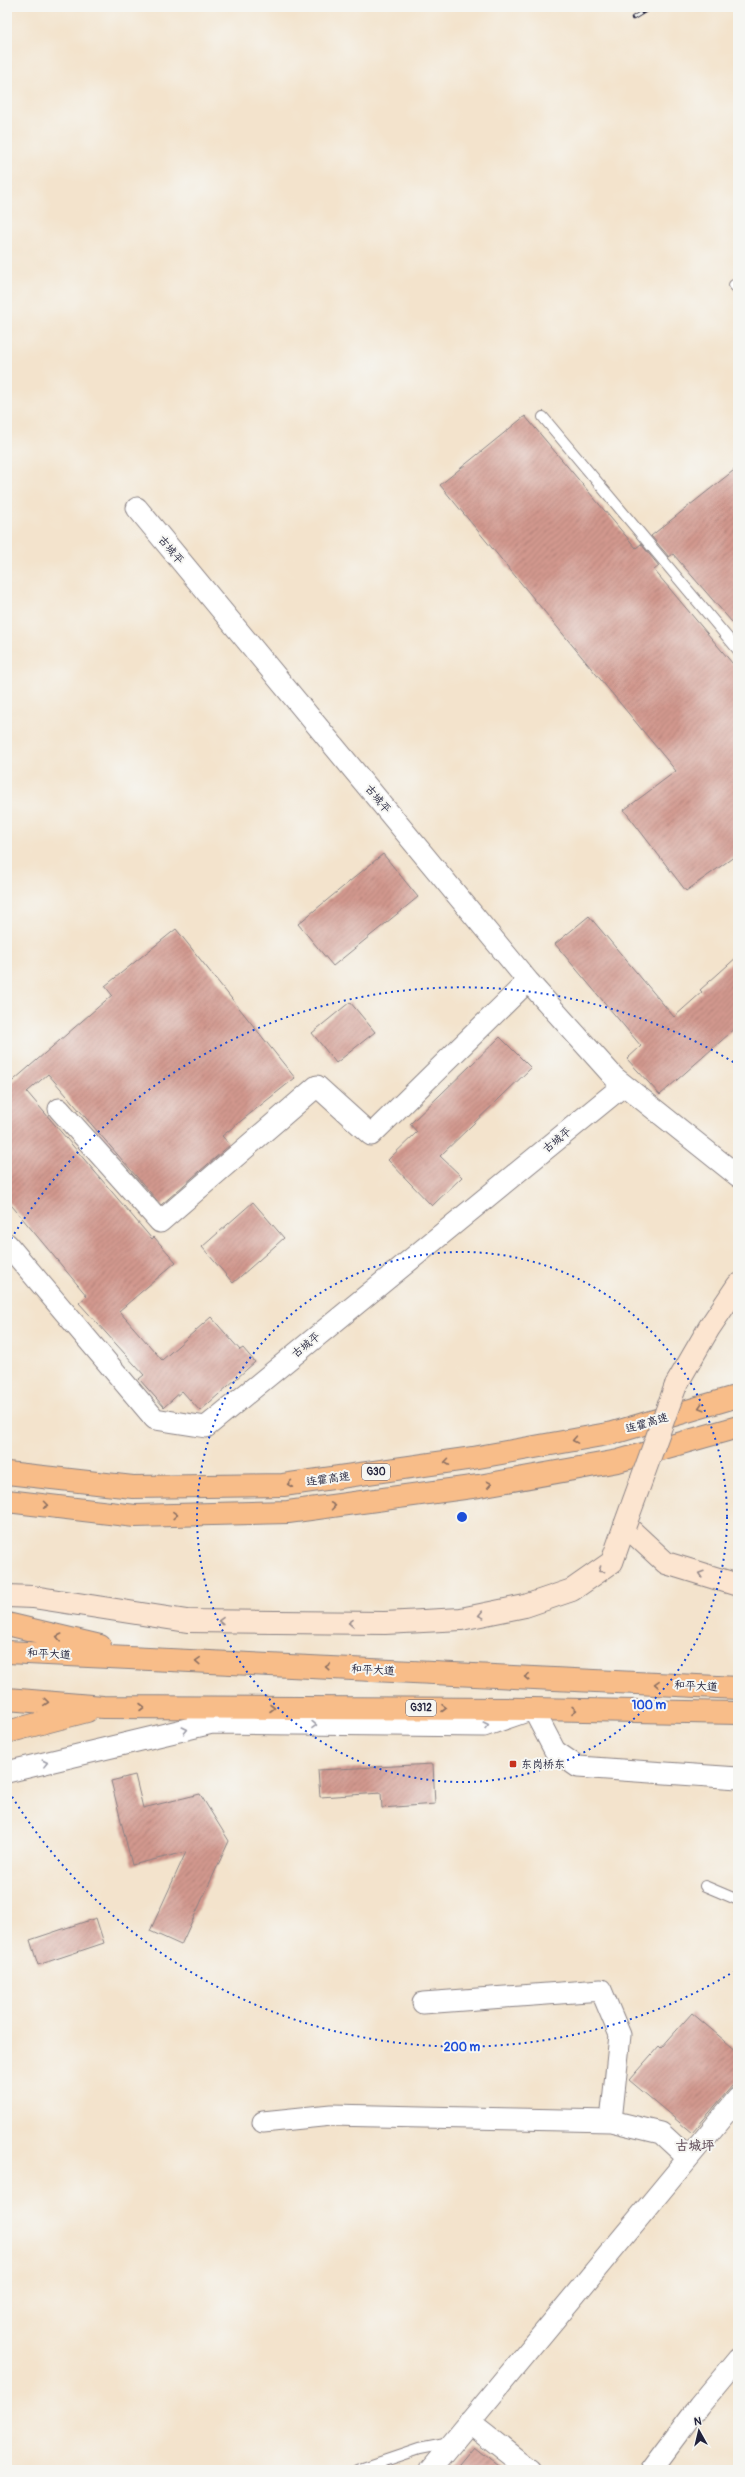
<svg xmlns="http://www.w3.org/2000/svg" width="745" height="2477" viewBox="0 0 745 2477" font-family="Pangolin,'LXGW WenKai TC',sans-serif">
  <style>
    .building { fill: url(#building-hatch) }
    .lines { fill: none; stroke-linecap: round; stroke-linejoin: round }
    .service-casing { stroke: #8a8284; stroke-width: 12 }
    .minor-casing { stroke: #8a8284; stroke-width: 23 }
    .secondary-casing { stroke: #8a8284; stroke-width: 24 }
    .trunk-casing { stroke: #8a8284; stroke-width: 24 }
    .motorway-casing { stroke: #8a8284; stroke-width: 24 }
    .service { stroke: #fff; stroke-width: 10 }
    .minor { stroke: #fff; stroke-width: 21 }
    .secondary { stroke: #fce5d0; stroke-width: 22 }
    .trunk { stroke: #f8bd89; stroke-width: 22 }
    .motorway { stroke: #f8bd89; stroke-width: 22 }
    .rail-casing { stroke: #22223b; stroke-width: 4.5 }
    .rail { stroke: #f6f6f2; stroke-width: 3; stroke-dasharray: 9; stroke-linecap: butt }
    .secondary-bridge-casing { stroke: #8a8284; stroke-width: 24; stroke-linecap: butt }
    .secondary-bridge { stroke: #fce5d0; stroke-width: 22 }
    .oneway { stroke: #8d7062 }
    .oneway2 { stroke: #9a8d8d }
    .oneway3 { stroke: #9c9ca7 }
    .ring { fill: none; stroke: #1d4ed8; stroke-width: 2; stroke-dasharray: 2 4 }
    .poi-dot { fill: #c8321e; stroke: #f6f6f2; stroke-width: 1.5 }
    .labels { text-anchor: middle; dominant-baseline: central; stroke-width: 4; stroke-linejoin: round; paint-order: stroke }
    .shield { fill: #f6f6f2; stroke: #626272; stroke-width: 1 }
    .shield-label { font-size: 10px; font-weight: bold; fill: #22223b }
    .street-label { font-size: 11px; fill: #22223b; stroke: #f6f6f2 }
    .poi-label { font-size: 11px; fill: #22223b; stroke: #f6f6f2; text-anchor: start }
    .quarter-label { font-size: 13px; font-weight: bold; fill: #604b58; stroke: #f6f6f2 }
    .centre { fill: #1d4ed8; stroke: #f6f6f2; stroke-width: 2 }
    .ring-label { font-size: 12px; text-anchor: middle; font-weight: bold; fill: #1d4ed8; stroke: #f6f6f2; stroke-width: 4; stroke-linejoin: round; paint-order: stroke }
  </style>
  <defs>
    <pattern id="building-hatch" width="6" height="6" patternUnits="userSpaceOnUse"><rect width="6" height="6" fill="#d2988e"/><path d="M-1 1l2-2M0 6l6-6M5 7l2-2" fill="none" stroke="#aa7c75"/></pattern>
  </defs>
  <rect width="100%" height="100%" fill="#f6f6f2"/>
  <filter id="ink" filterUnits="userSpaceOnUse"><feTurbulence type="fractalNoise" baseFrequency=".025" numOctaves="2"/><feDisplacementMap in="SourceGraphic" scale="8" xChannelSelector="R" yChannelSelector="G"/><feConvolveMatrix kernelMatrix="1 2 1 2 8 2 1 2 1" color-interpolation-filters="sRGB"/></filter>
  <filter id="wash" filterUnits="userSpaceOnUse"><feTurbulence type="fractalNoise" baseFrequency=".012" numOctaves="4" result="noise"/><feDisplacementMap in="SourceGraphic" scale="16" xChannelSelector="R" yChannelSelector="G"/><feGaussianBlur stdDeviation="0.9" result="paint"/><feColorMatrix in="noise" values="0 0 0 0 0 0 0 0 0 0 0 0 0 0 0 0 0 1.4 0 .05"/><feComposite in="paint" operator="in"/></filter>
  <g filter="url(#wash)">
    <rect width="100%" height="100%" fill="#f3e3cc"/>
    <g id="blocks">
      <path class="building" d="M525,416L636,548L641,544L659,566L654,570L738,670V854L686,891L624,810L676,771L440,485Z
        M738,467V629L673,554L669,557L651,536Z
        M383,854L418,897L333,966L298,924Z
        M589,916L674,1017L702,992L700,990L738,956V1026L660,1095L627,1059L641,1046L555,944Z
        M176,929L295,1078L222,1136L230,1145L161,1205L48,1074L27,1092L152,1239L154,1237L176,1262L119,1311L162,1360L211,1317L240,1350L243,1348L255,1362L200,1411L182,1391L164,1407L139,1379L144,1375L79,1303L87,1296L7,1200V1086L112,995L105,986Z
        M350,1002L375,1032L336,1063L312,1033Z
        M500,1037L531,1068L440,1156L462,1177L432,1206L388,1160L417,1132L410,1124Z
        M253,1202L284,1238L233,1283L202,1247Z
        M433,1764L435,1804L382,1808L381,1793L320,1797L318,1770Z
        M135,1775L143,1808L200,1794L229,1841L181,1945L150,1931L186,1852L132,1865L111,1781Z
        M96,1918L104,1943L38,1965L30,1940Z
        M692,2013L738,2052V2079L692,2133L629,2080L659,2046L661,2048Z
        M474,2446L504,2470H454Z"/>
    </g>
  </g>
  <g filter="url(#ink)">
    <use href="#blocks" fill-opacity="0" stroke="#8a8284" stroke-width="1"/>
    <g class="lines">
      <g class="service-casing">
        <path id="service" d="M734,285L738,289
          M543,417L738,650
          M705,1886L738,1900
          M357,2470L419,2449L450,2443"/>
      </g>
      <g class="minor-casing">
        <path id="minor" d="M137,508L528,981L614,1077L738,1176
          M59,1109L160,1222L317,1086L371,1135L528,981
          M7,1244L155,1419L206,1427L624,1085
          M7,1772L212,1723L484,1726L533,1709L555,1751L578,1767L738,1778
          M423,2003L601,1990L620,2035L611,2121
          M263,2122L331,2115L611,2121L661,2133L688,2158
          M469,2422L530,2470
          M430,2470L738,2098
          M651,2470L699,2406L738,2359"/>
      </g>
      <g class="secondary-casing">
        <path id="secondary" d="M676,1385L709,1328L738,1285
          M7,1596L33,1597L187,1621L385,1623L461,1619L525,1606L572,1590L612,1562L625,1525L666,1563L738,1585"/>
      </g>
      <g class="trunk-casing">
        <path id="trunk" d="M7,1624L100,1646
          M7,1652L738,1688
          M7,1699L103,1707L533,1709L738,1713
          M7,1732L87,1711"/>
      </g>
      <g class="motorway-casing">
        <path id="motorway" d="M7,1473L133,1487L283,1485L473,1458L613,1433L738,1396
          M7,1501L135,1516L288,1512L479,1486L618,1461L738,1427"/>
      </g>
      <use href="#service" class="service"/>
      <use href="#minor" class="minor"/>
      <use href="#secondary" class="secondary"/>
      <use href="#trunk" class="trunk"/>
      <use href="#motorway" class="motorway"/>
      <g class="rail-casing">
        <path id="rail" d="M633,18L651,7"/>
      </g>
      <use href="#rail" class="rail"/>
      <g class="secondary-bridge-casing">
        <path id="secondary-bridge" d="M625,1525L676,1385"/>
      </g>
      <use href="#secondary-bridge" class="secondary-bridge"/>
    </g>
    <defs><path id="oneway-chevron" d="M-2-3.5L2.5 0L-2 3.5" fill="none" stroke-width="1.6" stroke-linecap="round" stroke-linejoin="round"/></defs>
    <g class="oneway">
      <use href="#oneway-chevron" transform="translate(701 1407) rotate(164)"/>
      <use href="#oneway-chevron" transform="translate(575 1440) rotate(170)"/>
      <use href="#oneway-chevron" transform="translate(447 1462) rotate(172)"/>
      <use href="#oneway-chevron" transform="translate(290 1484) rotate(172)"/>
      <use href="#oneway-chevron" transform="translate(489 1484) rotate(-10)"/>
      <use href="#oneway-chevron" transform="translate(46 1505) rotate(7)"/>
      <use href="#oneway-chevron" transform="translate(333 1506) rotate(-8)"/>
      <use href="#oneway-chevron" transform="translate(175 1515) rotate(-2)"/>
      <use href="#oneway-chevron" transform="translate(59 1637) rotate(-167)"/>
      <use href="#oneway-chevron" transform="translate(198 1661) rotate(-177)"/>
      <use href="#oneway-chevron" transform="translate(328 1667) rotate(-177)"/>
      <use href="#oneway-chevron" transform="translate(527 1677) rotate(-177)"/>
      <use href="#oneway-chevron" transform="translate(657 1684) rotate(-177)"/>
      <use href="#oneway-chevron" transform="translate(46 1702) rotate(5)"/>
      <use href="#oneway-chevron" transform="translate(142 1707)"/>
      <use href="#oneway-chevron" transform="translate(272 1708)"/>
      <use href="#oneway-chevron" transform="translate(444 1708)"/>
      <use href="#oneway-chevron" transform="translate(574 1710) rotate(1)"/>
    </g>
    <g class="oneway2">
      <use href="#oneway-chevron" transform="translate(601 1570) rotate(145)"/>
      <use href="#oneway-chevron" transform="translate(701 1574) rotate(-163)"/>
      <use href="#oneway-chevron" transform="translate(481 1615) rotate(168)"/>
      <use href="#oneway-chevron" transform="translate(221 1621) rotate(-179)"/>
      <use href="#oneway-chevron" transform="translate(351 1623) rotate(-179)"/>
    </g>
    <g class="oneway3">
      <use href="#oneway-chevron" transform="translate(314 1725) rotate(1)"/>
      <use href="#oneway-chevron" transform="translate(486 1725) rotate(-14)"/>
      <use href="#oneway-chevron" transform="translate(185 1730) rotate(-13)"/>
      <use href="#oneway-chevron" transform="translate(45 1763) rotate(-14)"/>
    </g>
  </g>
  <g class="ring">
    <circle cx="462" cy="1517" r="265"/>
    <path d="M735 1971A530 530 0 0 1 8 1790M8 1244A530 530 0 0 1 735 1063"/>
  </g>
  <rect class="poi-dot" x="509" y="1760" width="8" height="8" rx="2"/>
  <g class="labels">
    <g class="shield">
      <rect x="362" y="1464" width="28" height="16" rx="3"/>
      <rect x="406" y="1700" width="30" height="16" rx="3"/>
    </g>
    <g class="shield-label">
      <text x="376" y="1472">G30</text>
      <text x="421" y="1708">G312</text>
    </g>
    <g class="street-label">
      <text transform="translate(171 550) rotate(50)">古城平</text>
      <text transform="translate(378 799) rotate(50)">古城平</text>
      <text transform="translate(557 1140) rotate(-39)">古城平</text>
      <text transform="translate(306 1345) rotate(-39)">古城平</text>
      <text transform="translate(647 1423) rotate(-16)">连霍高速</text>
      <text transform="translate(328 1479) rotate(-8)">连霍高速</text>
      <text transform="translate(49 1654) rotate(3)">和平大道</text>
      <text transform="translate(373 1670) rotate(3)">和平大道</text>
      <text transform="translate(696 1686) rotate(3)">和平大道</text>
    </g>
    <g class="poi-label">
      <text x="521" y="1764">东岗桥东</text>
    </g>
    <g class="quarter-label">
      <text x="695" y="2146">古城坪</text>
    </g>
  </g>
  <circle cx="462" cy="1517" r="6" class="centre"/>
  <g class="ring-label">
    <text x="649" y="1709">100 m</text>
    <text x="462" y="2051">200 m</text>
  </g>
  <rect width="745" height="2477" fill="none" stroke="#f6f6f2" stroke-width="24"/>
  <g transform="translate(699 2431) rotate(352)" stroke="#f6f6f2" stroke-width="3" paint-order="stroke">
  <path d="M0-3L7 15L0 10L-7 15Z" fill="#22223b"/>
  <text y="-6" font-size="11" font-weight="bold" text-anchor="middle" fill="#22223b">N</text>
  </g>
</svg>
